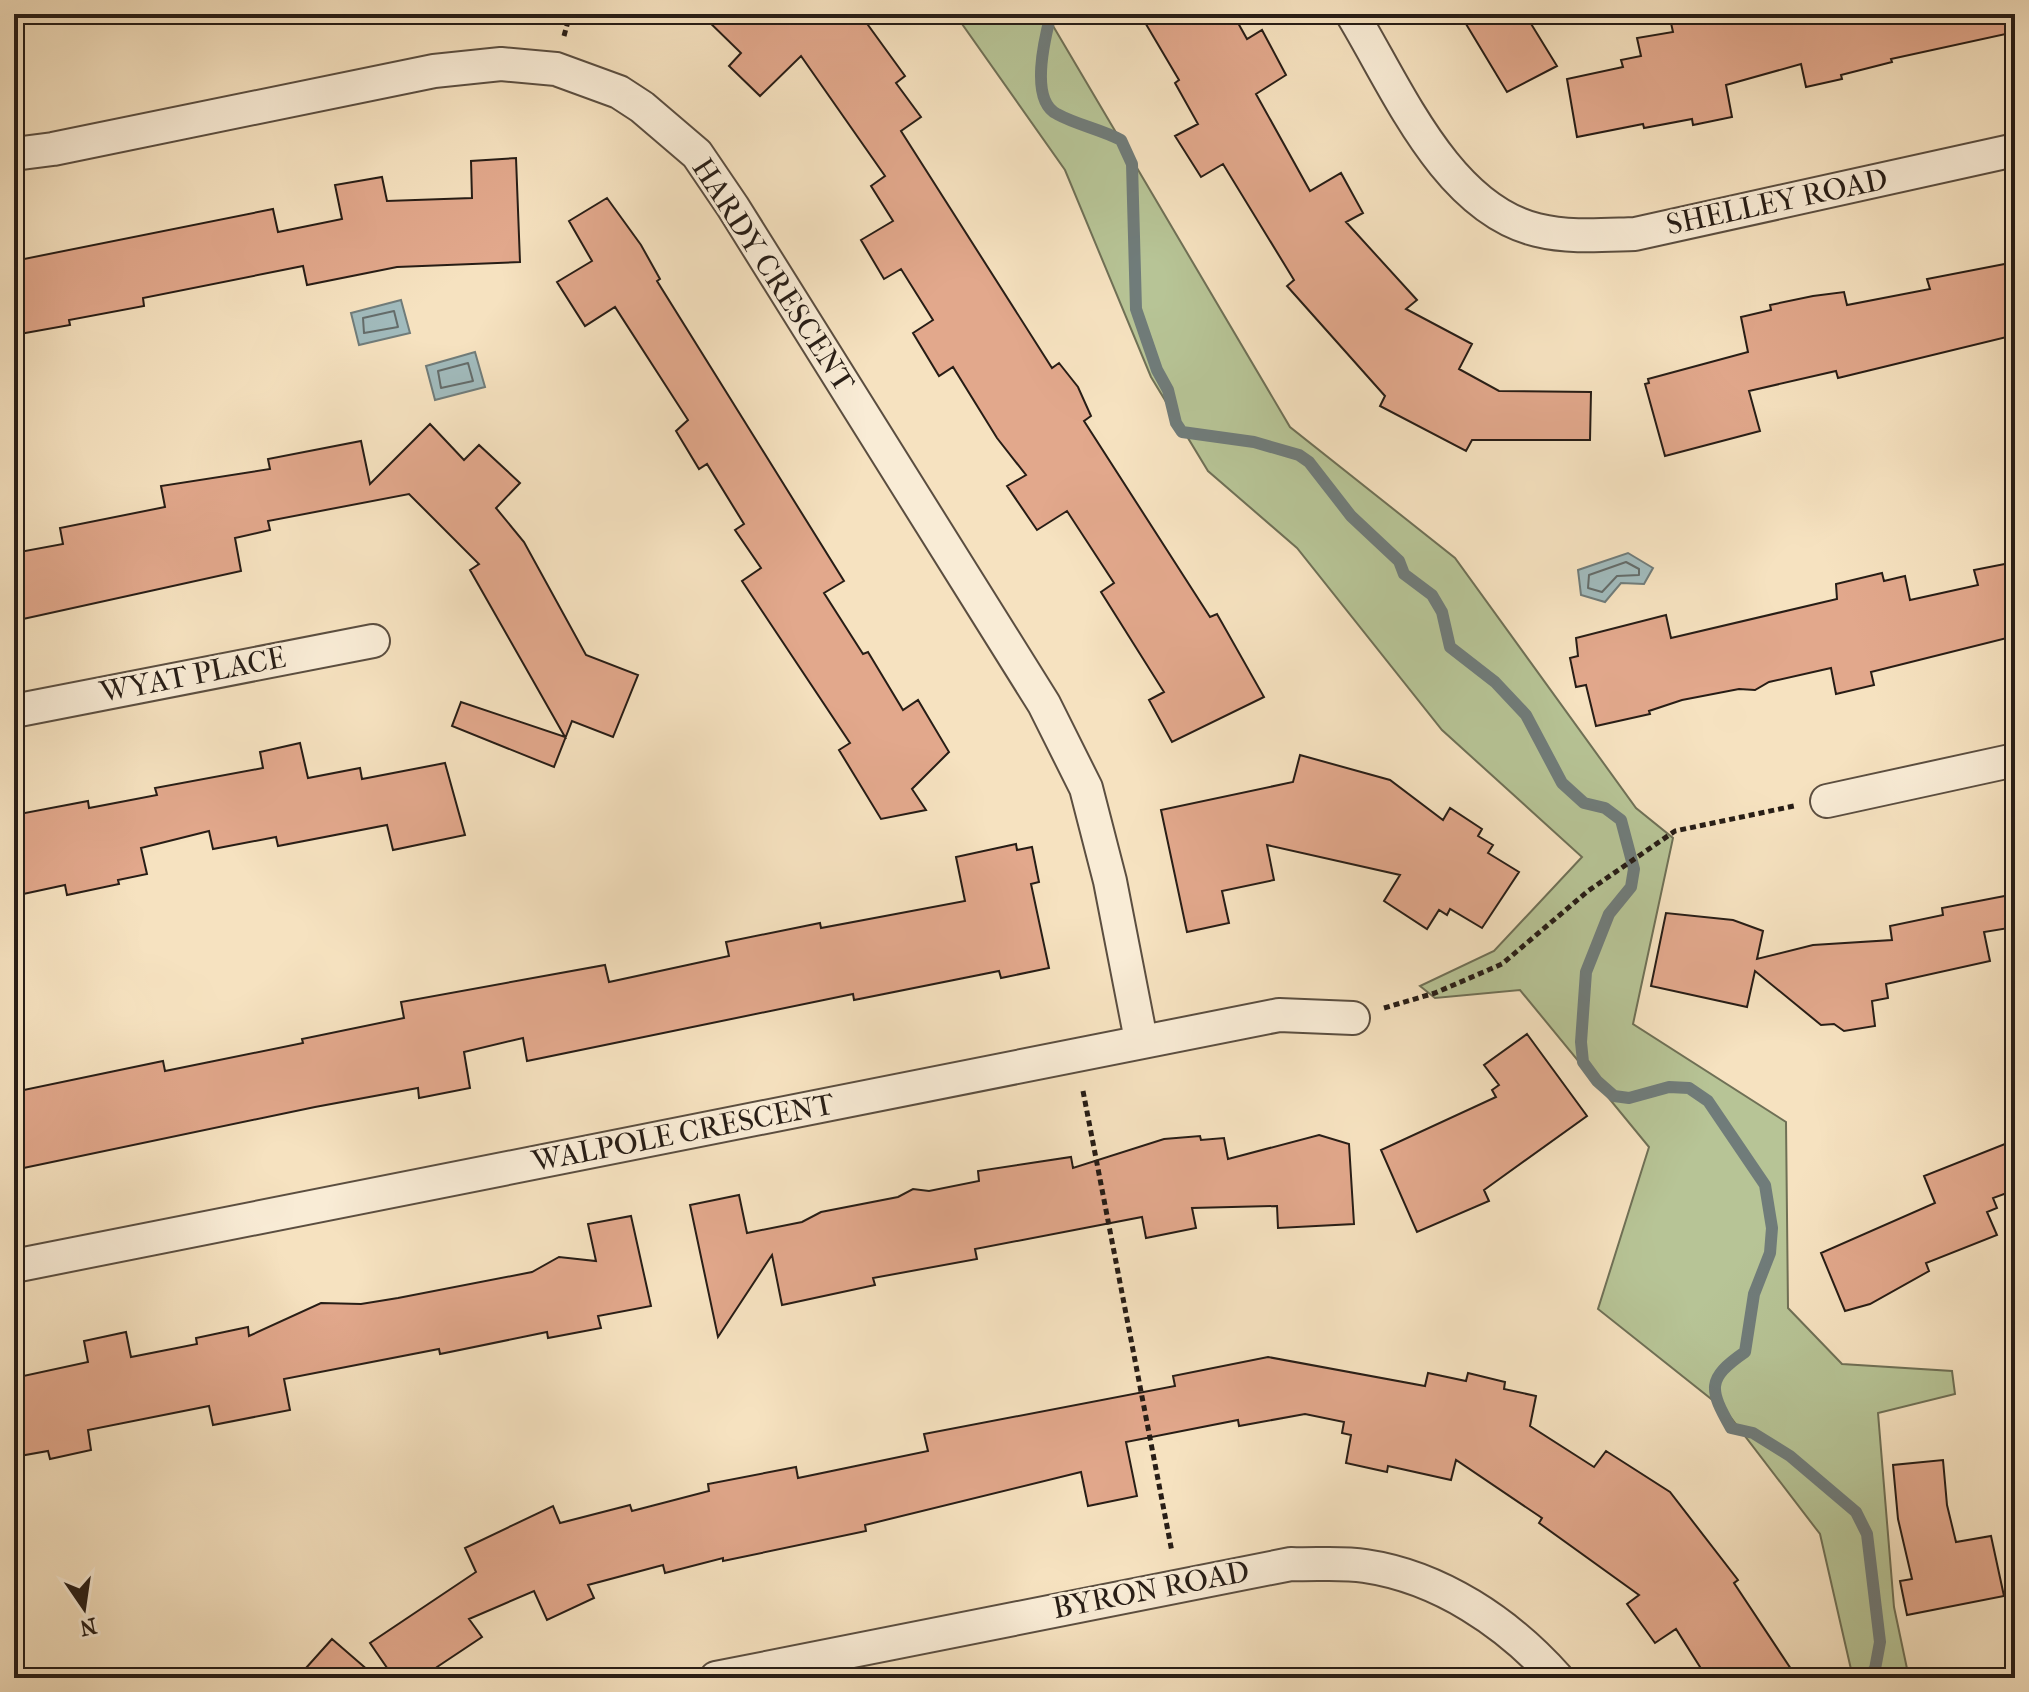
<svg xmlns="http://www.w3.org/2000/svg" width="2029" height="1692" viewBox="0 0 2029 1692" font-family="'IM FELL French Canon',serif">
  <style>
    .green { fill: #b7c496; stroke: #6f7056; stroke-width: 2 }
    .water { fill: #a1bbbd; stroke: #707c7a; stroke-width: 2 }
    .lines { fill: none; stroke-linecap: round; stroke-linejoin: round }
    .shore { stroke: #646c6a; stroke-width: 2 }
    .stream { stroke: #707c7a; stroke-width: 12 }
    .building { fill: #e2a88c; stroke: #271d16; stroke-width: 2 }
    .street-casing { stroke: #5b4e40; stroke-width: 36 }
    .path { stroke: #271d16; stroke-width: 5; stroke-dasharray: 6 4; stroke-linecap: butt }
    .street { stroke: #f9ecd6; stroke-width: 32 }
    .labels { text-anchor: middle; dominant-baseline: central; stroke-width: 6; stroke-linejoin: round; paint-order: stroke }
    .street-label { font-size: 30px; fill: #271d16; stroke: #f9ecd6 }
  </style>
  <rect width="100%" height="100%" fill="#f6e2c0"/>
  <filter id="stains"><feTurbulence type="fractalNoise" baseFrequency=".0025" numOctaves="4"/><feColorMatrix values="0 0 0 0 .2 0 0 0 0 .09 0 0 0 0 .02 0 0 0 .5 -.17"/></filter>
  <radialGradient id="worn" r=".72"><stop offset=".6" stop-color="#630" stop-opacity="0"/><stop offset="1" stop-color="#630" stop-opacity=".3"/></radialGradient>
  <path class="green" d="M955,14H1046L1290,427L1455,558L1636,808L1673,838L1633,1024L1786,1122L1788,1308L1842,1364L1952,1371L1955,1394L1878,1413L1894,1607L1909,1678H1853L1820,1534L1725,1410L1598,1309L1649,1147L1520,990L1435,998L1420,986L1494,951L1582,857L1442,730L1297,548L1208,471L1151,377L1065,170Z"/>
  <path class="water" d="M401,300L410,333L359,345L351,313Z
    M475,352L485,387L435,400L426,366Z
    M1628,553L1653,568L1644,584L1621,583L1605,602L1581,595L1578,570Z"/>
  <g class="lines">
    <path class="shore" d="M394,311L398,327L364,333L363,318Z
      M468,363L473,381L441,388L438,371Z
      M1626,562L1639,569V575L1617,576L1602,592L1588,588L1589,575Z"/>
    <path class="stream" d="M1051,14C1045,37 1029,100 1057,114C1077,125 1100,129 1121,140L1132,164L1136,309L1157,370L1168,390L1176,423L1182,432L1254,442L1299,455L1309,462L1351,516L1399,561L1404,574L1432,595L1442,612L1450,647L1495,682L1526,715L1562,783L1584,803L1605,808L1621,820L1634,869L1631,887L1609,914L1586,972L1581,1042L1583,1062L1597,1081L1614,1096L1629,1098L1669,1087L1689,1088L1708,1101L1765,1185L1772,1228L1770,1253L1754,1294L1745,1352C1706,1379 1709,1389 1731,1428L1753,1433L1790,1456L1856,1512L1867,1534L1880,1642L1875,1669L1866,1678"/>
  </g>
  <path class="building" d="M701,14H860L905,76L896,83L921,117L901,131L1052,368L1059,363L1078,387L1091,416L1084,421L1210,617L1217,614L1264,697L1172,742L1149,700L1164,692L1101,592L1114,583L1067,511L1037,530L1007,486L1026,475L997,438L953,367L939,376L913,333L933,320L901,269L884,279L861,240L893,221L871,186L885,176L801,56L760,96L729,66L741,53Z
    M1140,14H1233L1247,39L1262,30L1286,75L1256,94L1310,191L1341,173L1363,213L1346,222L1417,300L1406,309L1472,344L1459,369L1499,391L1591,392L1590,440H1472L1466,451L1380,406L1385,396L1287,286L1294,280L1223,164L1201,177L1175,136L1198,124L1175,83L1179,80Z
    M1460,14H1525L1557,66L1507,92Z
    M1669,14H2015V32L1891,59L1892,62L1841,75L1842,79L1806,87L1801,64L1726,85L1732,117L1693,125L1692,119L1644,128L1643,124L1577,137L1567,79L1623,67L1621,60L1641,56L1637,38L1673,32Z
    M516,158L520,262L397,267L307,285L303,266L143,298L144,306L69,320L70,325L14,335V261L273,209L278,232L342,219L335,185L382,177L387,201L472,198L471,161Z
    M607,198L641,245L660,279L657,281L844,581L824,593L863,654L868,652L903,710L918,700L949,752L912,789L926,810L881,819L839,750L850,743L742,581L761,568L735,530L744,524L707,464L699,469L676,431L688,420L615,307L585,326L557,282L592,261L569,221Z
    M2015,262V335L1838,378L1836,371L1749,391L1760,431L1665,456L1645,384L1649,383L1648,379L1748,352L1741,317L1771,310L1770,305L1813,296L1844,292L1847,305L1930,289L1927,279Z
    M430,424L464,460L479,445L520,483L496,508L524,542L586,655L638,675L613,737L572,721L554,767L452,726L461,702L565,737L470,570L479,564L409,494L268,521L270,530L235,538L241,571L14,621V553L63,544L60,528L165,507L161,486L270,469L268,459L361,441L370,484Z
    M2015,562V636L1871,672L1874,685L1836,694L1831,668L1769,682L1755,690L1739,689L1682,700L1649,711L1650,714L1596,726L1586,685L1576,687L1570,658L1578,656L1576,638L1666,615L1671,638L1837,599L1836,584L1882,573L1884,581L1905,576L1910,600L1978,585L1974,570Z
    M300,743L308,778L360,768L362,779L445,763L465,835L393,850L387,825L278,846L276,837L213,849L209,831L141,848L147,874L118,880L119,884L67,895L65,885L14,896V815L88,801L89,808L157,795L155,788L263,768L260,752Z
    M1300,755L1390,780L1443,820L1450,808L1482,829L1478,836L1493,845L1488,853L1519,872L1482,928L1450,909L1447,915L1439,910L1427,929L1384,901L1400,875L1267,845L1274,880L1222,891L1229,923L1187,932L1161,810L1293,782Z
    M1016,844L1017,850L1032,847L1039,882L1031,884L1049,968L1001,978L999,971L854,1000L853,994L527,1061L523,1038L464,1052L470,1088L419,1098L418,1088L315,1107L14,1170V1092L163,1061L165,1071L303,1043L302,1039L404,1018L401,1002L605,965L609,982L729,956L726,942L820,923L821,928L965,901L956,857Z
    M2015,894V927L1984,932L1990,961L1886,984L1888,998L1872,1001L1875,1026L1844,1031L1834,1024L1821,1025L1755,971L1747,1007L1651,986L1666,913L1733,920L1763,931L1757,959L1813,945L1892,940L1890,926L1943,915L1942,908Z
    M1527,1034L1587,1116L1484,1190L1489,1201L1417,1232L1381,1150L1496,1097L1492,1090L1499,1085L1484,1065Z
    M1319,1135L1349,1144L1354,1224L1278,1228L1277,1206L1192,1208L1196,1228L1146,1238L1142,1217L975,1249L977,1259L873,1278L875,1285L782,1305L772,1255L718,1337L690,1205L739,1195L747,1233L802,1222L821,1212L898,1197L913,1189L929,1191L979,1181L978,1171L1071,1157L1073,1168L1164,1139L1200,1136L1201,1140L1224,1138L1228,1159Z
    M2015,1140V1190L1993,1198L1997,1208L1987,1212L1997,1235L1926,1263L1929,1271L1870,1304L1845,1311L1821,1253L1935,1203L1924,1176Z
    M631,1216L651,1306L598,1316L601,1328L548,1338L547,1332L440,1354L439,1349L284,1379L290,1410L213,1425L209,1406L88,1430L91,1450L50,1459L48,1451L14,1457V1378L88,1362L84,1341L126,1332L131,1357L197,1344L196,1338L248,1327L249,1336L321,1303L361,1304L398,1298L532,1272L559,1257L596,1261L588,1224Z
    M1268,1357L1425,1386L1428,1373L1466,1381L1468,1373L1505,1382L1504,1389L1536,1396L1530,1426L1594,1467L1606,1451L1670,1492L1738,1580L1734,1583L1797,1678H1707L1676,1629L1655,1643L1627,1604L1639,1595L1539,1523L1542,1518L1456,1460L1451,1480L1388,1466L1387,1472L1346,1463L1351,1435L1342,1433L1344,1422L1305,1414L1239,1426L1238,1420L1126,1442L1137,1496L1088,1506L1081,1472L865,1525L866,1531L723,1561V1558L665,1573L663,1565L588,1585L594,1598L547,1620L534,1591L469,1619L482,1637L437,1667L443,1678H394L370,1643L476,1572L465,1548L553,1506L560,1523L630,1505L632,1511L709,1491L708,1484L796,1467L798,1478L928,1451L924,1434L1175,1386L1173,1376Z
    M1943,1460L1947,1505L1956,1542L1991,1536L2004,1596L1907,1615L1900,1581L1912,1579L1898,1519L1893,1465Z
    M332,1639L377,1678H297Z"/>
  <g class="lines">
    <g class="street-casing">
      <path id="street" d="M1352,14C1397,88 1446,208 1537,230C1569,238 1602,235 1635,234L2015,150
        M14,154L53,149L434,71L501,64L556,69L619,92L642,107L697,154L733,207L1044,704L1086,788L1110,881L1141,1040
        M14,711L373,641
        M1827,801L2015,760
        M14,1266L1279,1015L1353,1018
        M716,1678L1291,1564C1315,1565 1341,1562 1365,1566C1440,1577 1508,1623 1557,1678"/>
    </g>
    <path class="path" d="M564,36L570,14
      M1384,1008L1435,993L1502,964L1588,891L1675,831L1794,806
      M1083,1091L1172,1552"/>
    <use href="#street" class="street"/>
  </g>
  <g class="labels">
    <g class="street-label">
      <text transform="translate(1777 202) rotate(-12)">SHELLEY ROAD</text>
      <text transform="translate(773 275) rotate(57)">HARDY CRESCENT</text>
      <text transform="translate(193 675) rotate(-11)">WYAT PLACE</text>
      <text transform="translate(683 1133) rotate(-11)">WALPOLE CRESCENT</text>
      <text transform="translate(1151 1590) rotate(-11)">BYRON ROAD</text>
    </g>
  </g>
  <rect width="2029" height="1692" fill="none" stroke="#f6e2c0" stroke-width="48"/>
  <rect x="16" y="16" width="1997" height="1660" fill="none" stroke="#271d16" stroke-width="4"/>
  <rect x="24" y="24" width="1981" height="1644" fill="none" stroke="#271d16" stroke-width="2"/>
  <g transform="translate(84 1608) rotate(167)" stroke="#f9ecd6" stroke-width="6" paint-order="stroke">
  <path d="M0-6L14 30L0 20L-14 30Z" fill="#271d16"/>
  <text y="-12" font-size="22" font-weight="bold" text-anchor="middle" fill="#271d16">N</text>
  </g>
  <rect width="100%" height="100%" filter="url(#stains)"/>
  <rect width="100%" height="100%" fill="url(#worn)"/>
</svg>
